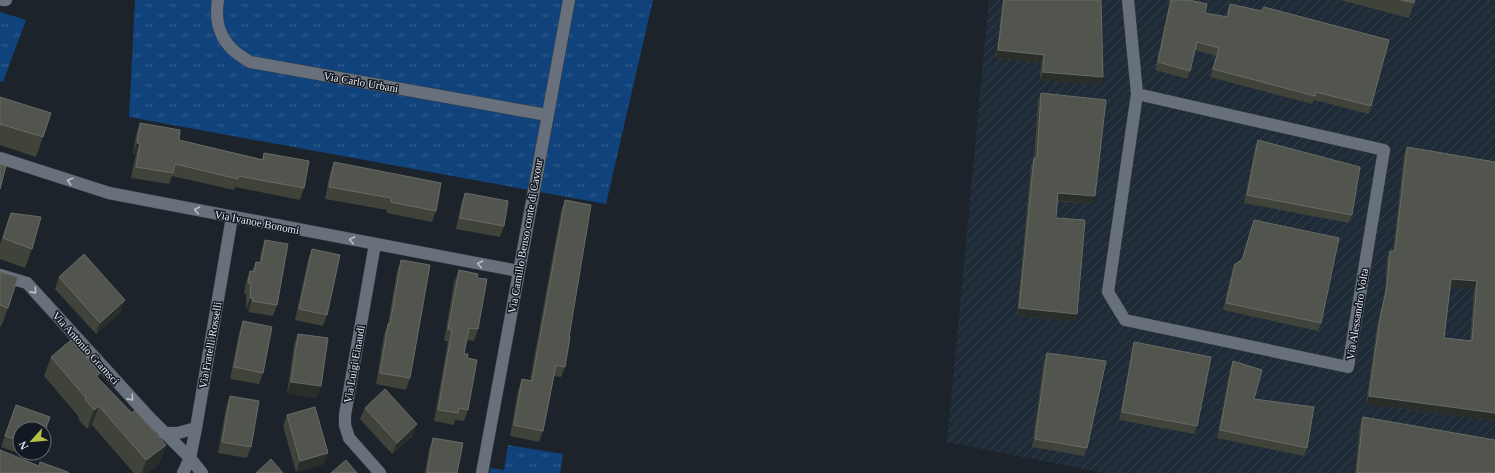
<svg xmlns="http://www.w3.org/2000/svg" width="1495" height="473" viewBox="0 0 1495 473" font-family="Georgia,serif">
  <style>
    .industrial { fill: url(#industrial-furrows) }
    .grass { fill: url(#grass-tufts) }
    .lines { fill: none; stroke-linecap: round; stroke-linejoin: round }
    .minor-casing { stroke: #373d45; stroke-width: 13 }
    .minor { stroke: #68717b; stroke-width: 12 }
    .wall { fill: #404339; fill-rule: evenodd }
    .shaded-wall { fill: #2a2e2b }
    .building { fill: #52554d; stroke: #696c66; fill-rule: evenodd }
    .oneway { stroke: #bac0c8 }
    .labels { text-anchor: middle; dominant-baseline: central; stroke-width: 3; stroke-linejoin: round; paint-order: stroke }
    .street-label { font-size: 11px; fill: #e6ebf1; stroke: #131922 }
  </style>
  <defs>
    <pattern id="industrial-furrows" width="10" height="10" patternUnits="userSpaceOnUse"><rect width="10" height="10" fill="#202b38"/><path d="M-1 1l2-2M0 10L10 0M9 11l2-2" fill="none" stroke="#36404c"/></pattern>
    <pattern id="grass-tufts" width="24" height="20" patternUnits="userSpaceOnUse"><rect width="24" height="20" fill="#10437b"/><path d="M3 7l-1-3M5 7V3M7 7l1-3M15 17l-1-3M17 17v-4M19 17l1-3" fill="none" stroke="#335e8e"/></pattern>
  </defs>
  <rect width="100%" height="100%" fill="#1c232b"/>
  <path class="industrial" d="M989,0H1495V473H1104L947,442Z"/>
  <path class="grass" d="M135,0H653L606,204L129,117Z
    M0,12L26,20L3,82L0,81Z
    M508,445L563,454L560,473H490V468L504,470Z"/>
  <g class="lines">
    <g class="minor-casing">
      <path id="minor" d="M3,0H6
        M218,0C215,19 218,35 232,49C237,54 244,58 250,62L547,115
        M1128,0L1137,94L1108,292L1125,320L1348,367L1384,150L1137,94
        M0,158L109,193L518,271
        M375,244L345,415V425L349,438L380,473
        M0,275L27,283L149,417L190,458L202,473
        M164,433H178L196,428
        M183,473L190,458L196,428L232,217
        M482,473L569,0"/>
    </g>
    <use href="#minor" class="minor"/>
  </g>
  <path class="wall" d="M1003,0H1101L1100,85L1040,80L1041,63L996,58L1002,5Z
    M1170,0H1189L1205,13L1226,17L1227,11L1230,4L1371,106L1369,114L1314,100L1312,104L1210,77L1216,56L1195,50L1190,71L1187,79L1155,70L1169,4Z
    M1340,0H1415L1409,18Z
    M1041,93L1092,204L1057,201L1056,218L1074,321L1017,316L1031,166L1034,158L1038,101Z
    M0,97L43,137L36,157L0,145Z
    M140,123L179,140L262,159L264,153L304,188L300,200L235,187L234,190L172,176L169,184L131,178L136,154H133L136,135Z
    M1258,140L1352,215L1349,223L1244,203L1255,148Z
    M1407,147L1495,162V421L1366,404L1377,326L1385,294L1387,258L1390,251H1393L1404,155ZM1450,287L1474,289L1470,341L1444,338Z
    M334,162L436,211L432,222L387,213V210L325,199L330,173Z
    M465,193L504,226L500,237L456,229L461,204Z
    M565,200L569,337L565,367L561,377L554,376L543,431L539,442L510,436L518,390L522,379L530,380L561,211Z
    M11,213L32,249L25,268L0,259V244Z
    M1254,220L1321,323L1318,331L1223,310L1232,271L1235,264L1242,260L1251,228Z
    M265,240L277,305L273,316L248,312L249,309H246V294H244L246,282L250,271H252L256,262L259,263L261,252Z
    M312,249L327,315L323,326L295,320L308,260Z
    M401,260L410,378L406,390L376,384L384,335L388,324L397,271Z
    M459,270L477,278L478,329L474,341L467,340L464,354L467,358L468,410L464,421L455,420L454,425L434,421L448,341H444L454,282Z
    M0,272L8,308L1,327L0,326Z
    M59,277L121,312L96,334L55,289Z
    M243,321L263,373L259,384L230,379L239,333Z
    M298,334L317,398L287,393L294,345Z
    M1134,342L1197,426L1194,434L1119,420L1132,350Z
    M1047,353L1087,448L1084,456L1032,447L1044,360Z
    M51,357L100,373L98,379L132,413L166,445L159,464L147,473H134L92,425L87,429L78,419L79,417L44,376Z
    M1233,361L1254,399L1307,448L1304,456L1217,438L1230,369Z
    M230,396L251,447L247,458L218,453L226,407Z
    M16,405L20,429V453H37L35,459L1,447Z
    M365,408L413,436L392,454L360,419Z
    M287,415L324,464L296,472L283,426Z
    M1363,417L1495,473H1355L1360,424Z
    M433,438L457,473H425L429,449Z"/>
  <path class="shaded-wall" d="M998,50L1044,55L1041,63L996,58Z
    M1043,72L1103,77L1100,85L1040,80Z
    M137,143H140L136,154H133Z
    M1058,193L1095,196L1092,204L1055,200Z
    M1451,279L1477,281L1474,289L1448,287Z
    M250,298H253L249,309H246Z
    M125,300L121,312L96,334L100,323Z
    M1019,308L1077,314L1074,321L1017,316Z
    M100,373L93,392L96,376Z
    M291,382L321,386L317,398L287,393Z
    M1369,396L1495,413V421L1366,404Z
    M99,406L92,425L87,429L94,410Z
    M417,424L413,436L392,454L397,443Z
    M166,445L159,464L147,473H142L146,460Z
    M328,453L324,464L296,472L300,461Z"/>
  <path class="building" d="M1004,0H1101L1103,77L1043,72L1044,55L998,50Z
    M1171,0H1189L1207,4L1205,13L1228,17L1230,4L1262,11L1264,7L1389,40L1371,106L1316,92L1315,96L1213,69L1219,48L1197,42L1190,71L1158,62Z
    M1401,0H1415L1414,3Z
    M1041,93L1106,100L1095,196L1058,193L1056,218L1085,220L1077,314L1019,308L1034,158H1037Z
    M0,97L51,113L43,137L0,124Z
    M140,123L180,130L179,140L263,160L264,153L309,161L304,188L238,176V179L175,164L173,173L136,167L140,143H137Z
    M1258,140L1360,167L1352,215L1247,195Z
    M1407,147L1495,162V413L1369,396L1380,318L1387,286L1390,251H1395ZM1451,279L1477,281L1472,341L1444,338Z
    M334,162L441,183L436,211L391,202V198L329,187Z
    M0,164L6,166L0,189Z
    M465,193L508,201L504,226L460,218Z
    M565,200L591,205L569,337H570L565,367L556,365L543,431L514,425L522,379L532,381Z
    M11,213L41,217L32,249L3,238Z
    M1254,220L1339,238L1321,323L1226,303L1235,264L1242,260Z
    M265,240L288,244L277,305L252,301L253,298H250L251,283H248L250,271L254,272L256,262L261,263Z
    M312,249L340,255L327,315L299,309Z
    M84,254L125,300L100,323L59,277Z
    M401,260L430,265L410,378L380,373L388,324H390Z
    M459,270L478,274L477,278L487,279L478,329L469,328L464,354H468L467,358L477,360L468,410L459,408L458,413L438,410L452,330L448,329Z
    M0,272L18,277L8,308L0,305Z
    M243,321L272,327L263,373L234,367Z
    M298,334L328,338L321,386L291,382Z
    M71,340L100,373L96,376L132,413L135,410L166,445L146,460L99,406L94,410L85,399L86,398L51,357Z
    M1134,342L1211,357L1197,426L1122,412Z
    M1047,353L1106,361L1087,448L1035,439Z
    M1233,361L1262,370L1254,399L1314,407L1307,448L1220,430Z
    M385,389L417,424L397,443L365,408Z
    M230,396L259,401L251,447L222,442Z
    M16,405L50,417L44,433V429H20V441L5,436Z
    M315,407L328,453L300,461L287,415Z
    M1363,417L1495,440V473H1357Z
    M433,438L463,443L457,473H427Z
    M0,450L39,466L40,462L68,472V473H0Z
    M271,459L283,473H256Z
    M346,460L357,473H331Z"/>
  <defs><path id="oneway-chevron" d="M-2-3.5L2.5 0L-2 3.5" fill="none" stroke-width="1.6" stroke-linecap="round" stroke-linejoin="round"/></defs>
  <g class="oneway">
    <use href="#oneway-chevron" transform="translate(70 181) rotate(-162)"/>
    <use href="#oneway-chevron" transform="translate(197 210) rotate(-169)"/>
    <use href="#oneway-chevron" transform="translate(352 240) rotate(-169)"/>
    <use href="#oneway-chevron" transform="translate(480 264) rotate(-169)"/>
    <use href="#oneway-chevron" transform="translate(34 291) rotate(48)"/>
    <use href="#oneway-chevron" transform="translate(131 398) rotate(48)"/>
  </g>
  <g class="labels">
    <g class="street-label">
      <text transform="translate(361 82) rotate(10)">Via Carlo Urbani</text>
      <text transform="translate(257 222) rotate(11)">Via Ivanoe Bonomi</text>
      <text transform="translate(525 236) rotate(-80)">Via Camillo Benso conte di Cavour</text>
      <text transform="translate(1357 314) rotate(-81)">Via Alessandro Volta</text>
      <text transform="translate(210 345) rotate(-80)">Via Fratelli Rosselli</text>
      <text transform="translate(86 348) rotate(48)">Via Antonio Gramsci</text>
      <text transform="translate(354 364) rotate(-80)">Via Luigi Einaudi</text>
    </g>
  </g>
  <g transform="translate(32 441) rotate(243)"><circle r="19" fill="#131922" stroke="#676d75"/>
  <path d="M0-3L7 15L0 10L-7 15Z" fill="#b6c148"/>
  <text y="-6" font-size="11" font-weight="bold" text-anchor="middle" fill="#e6ebf1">N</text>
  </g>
</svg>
